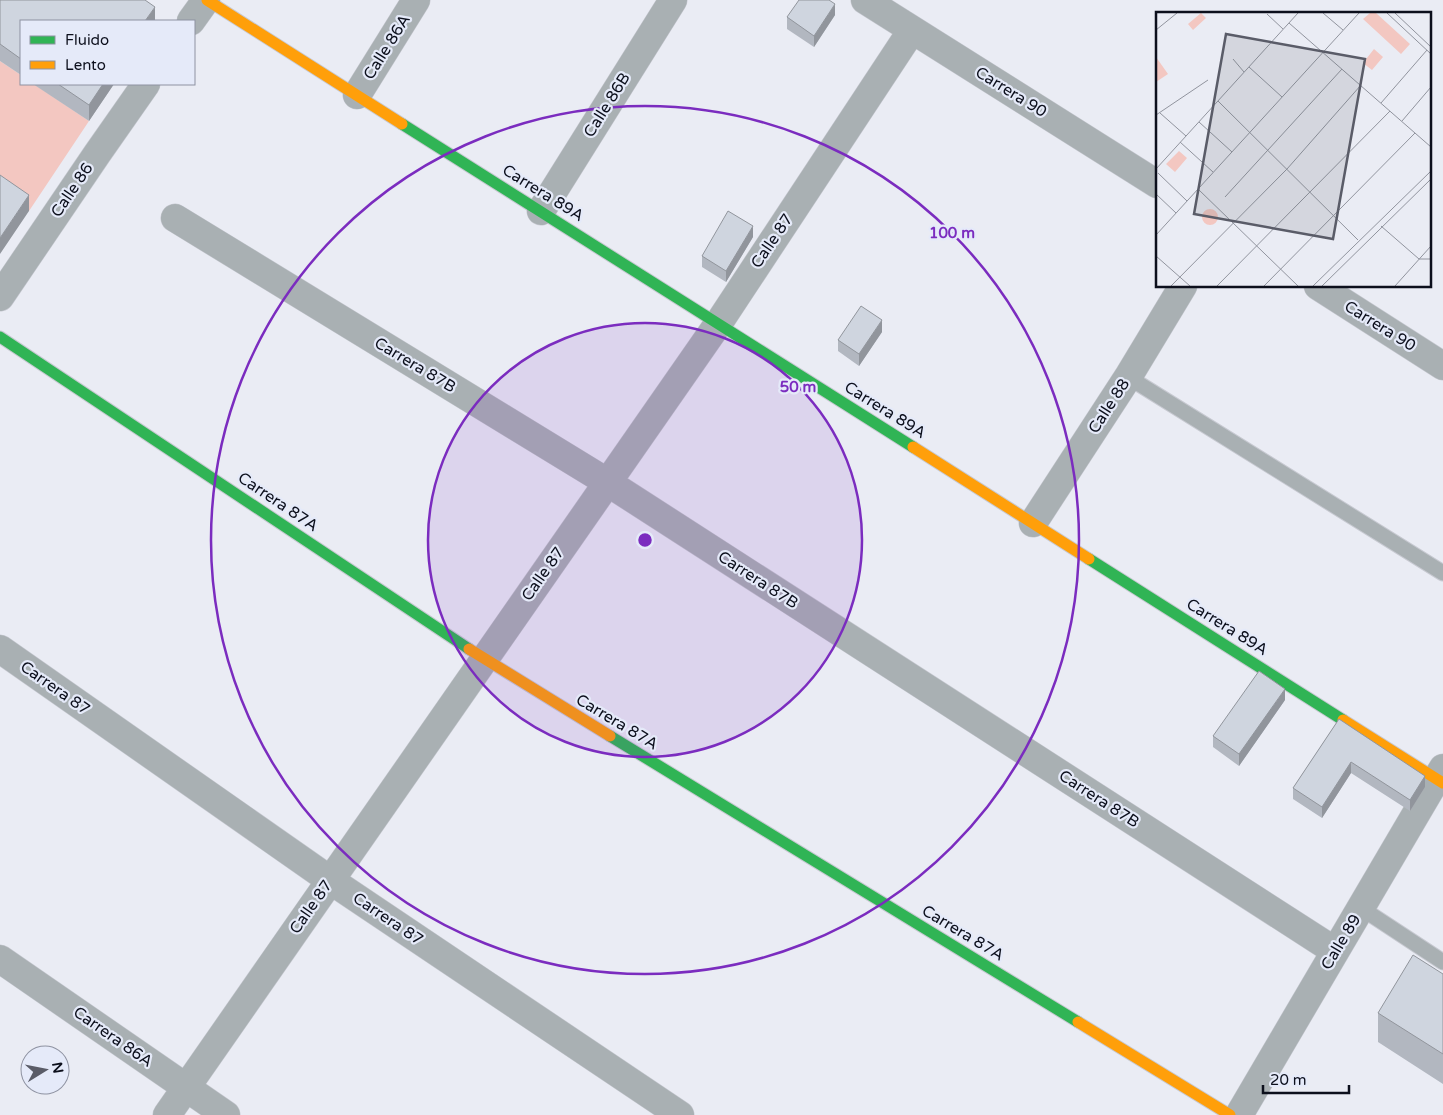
<svg xmlns="http://www.w3.org/2000/svg" width="1443" height="1115" viewBox="0 0 1443 1115" font-family="'Varela Round',sans-serif">
  <style>
    .green { fill: #f3c7c1 }
    .lines { fill: none; stroke-linecap: round; stroke-linejoin: round }
    .lane-casing { stroke: #c7c9d1; stroke-width: 17 }
    .street-casing { stroke: #c7c9d1; stroke-width: 29 }
    .fast-casing { stroke: #c7c9d1; stroke-width: 13 }
    .slow-casing { stroke: #c7c9d1; stroke-width: 13 }
    .lane { stroke: #a9b0b3; stroke-width: 15 }
    .street { stroke: #a9b0b3; stroke-width: 28 }
    .fast { stroke: #30b455; stroke-width: 11 }
    .slow { stroke: #ff9f0a; stroke-width: 11 }
    .wall { fill: #b2b7c0 }
    .shaded-wall { fill: #91959c }
    .building { fill: #cfd5df; stroke: #91959c }
    .ring { fill: none; stroke: #7b2cbf; stroke-width: 2.5 }
    .labels { text-anchor: middle; dominant-baseline: central; stroke-width: 4.5; stroke-linejoin: round; paint-order: stroke }
    .street-label { font-size: 16px; fill: #0c0f1c; stroke: #e5eaf9 }
    .inset-road { fill: none; stroke: #91949e; stroke-width: 1 }
    .view { fill: #5a5c68; fill-opacity: 0.15; stroke: #5a5c68; stroke-width: 2.5 }
    .inset-edge { fill: none; stroke: #0c0f1c; stroke-width: 2.5 }
    .centre { fill: #7b2cbf; stroke: #e5eaf9; stroke-width: 2.5 }
    .ring-label { font-size: 15px; text-anchor: middle; font-weight: bold; fill: #7b2cbf; stroke: #e5eaf9; stroke-width: 4.5; stroke-linejoin: round; paint-order: stroke }
  </style>
  <rect width="100%" height="100%" fill="#eaecf4"/>
  <path class="green" d="M0,61L21,75V84H34L89,121L29,211L0,191Z"/>
  <g class="lines">
    <g class="lane-casing">
      <path id="lane" d="M1128,377L1443,573
        M1361,908L1443,962"/>
    </g>
    <g class="street-casing">
      <path id="street" d="M865,0L1157,184
        M191,21L206,0
        M357,95L416,0
        M541,211L673,0
        M175,218L607,482L1335,951
        M1318,286L1443,366
        M0,297L97,154L146,84
        M1033,523L1128,377L1183,286
        M0,649L330,880L680,1115
        M0,959L226,1115
        M167,1115L718,324L912,30
        M1239,1115L1443,768"/>
    </g>
    <g class="fast-casing">
      <path id="fast" d="M402,124L913,447
        M0,337L469,649
        M1089,559L1343,720
        M610,736L1078,1022"/>
    </g>
    <g class="slow-casing">
      <path id="slow" d="M207,0L402,124
        M913,447L1089,559
        M469,649L610,736
        M1343,720L1443,783
        M1078,1022L1230,1115"/>
    </g>
    <use href="#lane" class="lane"/>
    <use href="#street" class="street"/>
    <use href="#fast" class="fast"/>
    <use href="#slow" class="slow"/>
  </g>
  <path class="wall" d="M0,0L155,21H21V75L0,61Z
    M835,15L814,47L787,29V17Z
    M33,84H114L89,121Z
    M753,237L726,282L702,267V256Z
    M882,332L859,366L838,351V340Z
    M1285,700L1239,766L1213,747V736Z
    M1339,719L1425,787L1410,811L1351,773L1322,818L1293,799V788Z
    M1443,974V1084L1378,1042V1013Z"/>
  <path class="shaded-wall" d="M835,4V15L814,47V36Z
    M155,7V21H145Z
    M103,84H114L89,121V105Z
    M29,195V211L0,254V238Z
    M753,226V237L726,282V271Z
    M882,320V332L859,366V354Z
    M1285,689V700L1239,766V754Z
    M1351,762V773L1322,818V807Z
    M1425,776V787L1410,811V800Z"/>
  <path class="building" d="M0,0H145L155,7L145,21H21V59L0,44Z
    M799,0H829L835,4L814,36L787,17Z
    M58,84H103L89,105Z
    M0,175L29,195L0,238Z
    M728,211L753,226L726,271L702,256Z
    M861,306L882,320L859,354L838,340Z
    M1259,671L1285,689L1239,754L1213,736Z
    M1339,719L1425,776L1410,800L1351,762L1322,807L1293,788Z
    M1413,955L1443,974V1054L1378,1013Z"/>
  <circle cx="645" cy="540" r="217" fill="#7b2cbf" fill-opacity=".12"/>
  <g class="ring">
    <circle cx="645" cy="540" r="217"/>
    <circle cx="645" cy="540" r="434"/>
  </g>
  <g class="labels">
    <g class="street-label">
      <text transform="translate(387 47) rotate(-58)">Calle 86A</text>
      <text transform="translate(1011 92) rotate(32)">Carrera 90</text>
      <text transform="translate(607 105) rotate(-58)">Calle 86B</text>
      <text transform="translate(72 190) rotate(-56)">Calle 86</text>
      <text transform="translate(543 193) rotate(32)">Carrera 89A</text>
      <text transform="translate(772 241) rotate(-56)">Calle 87</text>
      <text transform="translate(1380 326) rotate(32)">Carrera 90</text>
      <text transform="translate(415 365) rotate(31)">Carrera 87B</text>
      <text transform="translate(1109 406) rotate(-57)">Calle 88</text>
      <text transform="translate(885 410) rotate(32)">Carrera 89A</text>
      <text transform="translate(278 502) rotate(34)">Carrera 87A</text>
      <text transform="translate(543 574) rotate(-55)">Calle 87</text>
      <text transform="translate(758 580) rotate(33)">Carrera 87B</text>
      <text transform="translate(1227 627) rotate(32)">Carrera 89A</text>
      <text transform="translate(55 688) rotate(35)">Carrera 87</text>
      <text transform="translate(617 722) rotate(31)">Carrera 87A</text>
      <text transform="translate(1099 799) rotate(33)">Carrera 87B</text>
      <text transform="translate(311 907) rotate(-55)">Calle 87</text>
      <text transform="translate(388 919) rotate(34)">Carrera 87</text>
      <text transform="translate(963 933) rotate(31)">Carrera 87A</text>
      <text transform="translate(1341 942) rotate(-59)">Calle 89</text>
      <text transform="translate(113 1037) rotate(35)">Carrera 86A</text>
    </g>
  </g>
  <g transform="translate(1156 12)">
    <rect width="275" height="275" fill="#eaecf4"/>
    <path d="M45,1L50,6L37,18L32,12ZM214,1H220L254,32L245,42L207,7ZM218,37L227,45L216,58L207,51ZM0,45L12,62L0,70ZM23,139L31,146L19,160L10,152ZM46 205a8 8 0 1 1 16 0a8 8 0 1 1-16 0Z" fill="#f3c7c1"/>
    <path class="inset-road" d="M167,1L187,18M231,1L275,42M239,1L275,35M111,2L127,17M133,11L275,135M0,18L21,1M77,47L88,60M93,55L126,85M62,89L202,228M225,91L271,38M4,101L30,124M0,103L52,68M246,109L275,75M43,110L76,140M24,130L57,160M0,157L142,1M2,161L31,189M42,177L142,274M0,182L20,201M69,185L186,57M225,214L263,247H275M0,223L203,1M0,244L34,274M15,274L131,157L205,73M61,274L234,99M108,274L259,121M157,274L275,159M166,274L275,167M239,274L275,234"/>
    <path class="view" d="M70,22L209,47L177,227L38,202Z"/>
    <rect width="275" height="275" class="inset-edge"/>
  </g>
  <circle cx="645" cy="540" r="8" class="centre"/>
  <g class="ring-label">
    <text x="952" y="238">100 m</text>
    <text x="798" y="392">50 m</text>
  </g>
  <rect x="20" y="20" width="175" height="65" fill="#e5eaf9" stroke="#8e92a1"/>
  <rect x="30" y="36" width="25" height="8" fill="#30b455" stroke="#8e92a1"/>
  <text x="65" y="45" font-size="15" fill="#0c0f1c">Fluido</text>
  <rect x="30" y="61" width="25" height="8" fill="#ff9f0a" stroke="#8e92a1"/>
  <text x="65" y="70" font-size="15" fill="#0c0f1c">Lento</text>
  <g transform="translate(45 1070) rotate(80)"><circle r="24" fill="#e5eaf9" stroke="#8e92a1"/>
  <path d="M0-4L9 19L0 12L-9 19Z" fill="#5a5c68"/>
  <text y="-8" font-size="14" font-weight="bold" text-anchor="middle" fill="#0c0f1c">N</text>
  </g>
  <path d="M1263 1085v8h86v-8" fill="none" stroke="#0c0f1c" stroke-width="2.5"/>
  <text x="1270" y="1085" font-size="15" fill="#0c0f1c" stroke="#e5eaf9" stroke-width="4" paint-order="stroke">20 m</text>
</svg>
